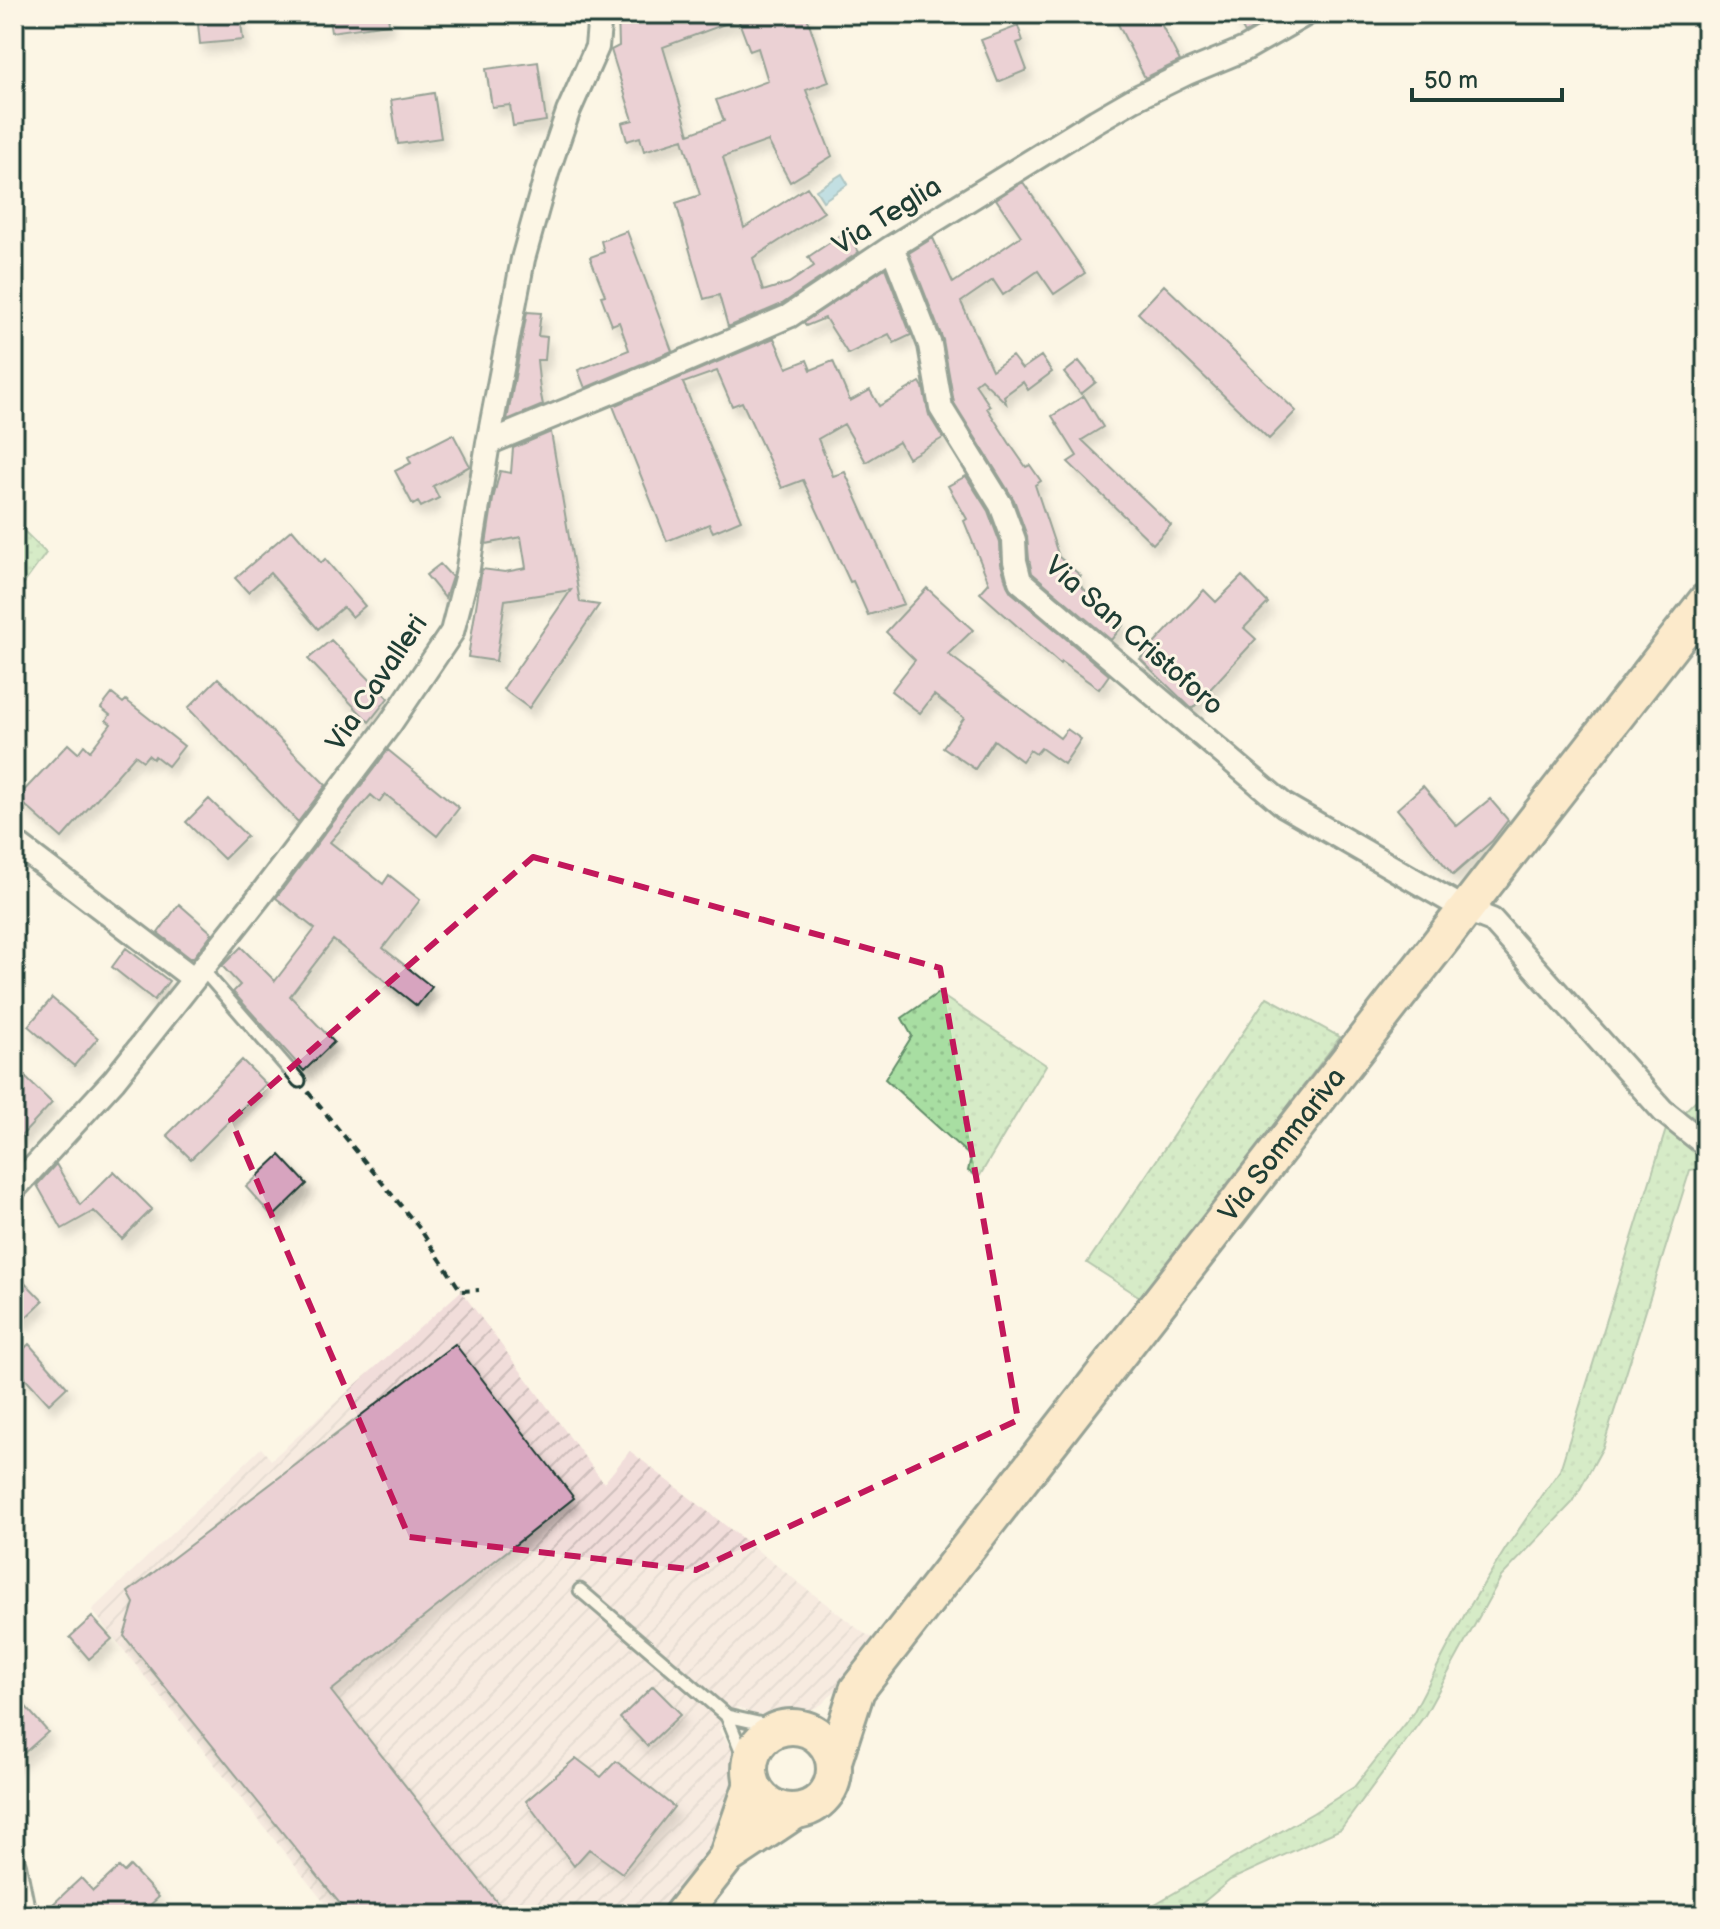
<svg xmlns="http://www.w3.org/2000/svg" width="1720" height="1929" viewBox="0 0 1720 1929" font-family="'Balsamiq Sans',sans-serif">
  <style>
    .industrial { fill: url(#industrial-furrows) }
    .grass { fill: url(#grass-dots); stroke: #648e6b; stroke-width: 2 }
    .water { fill: #7dc4de; stroke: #578e9a; stroke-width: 2 }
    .building { fill: #d7a4bf; stroke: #1f3d34; stroke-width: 2; fill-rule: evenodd; filter: url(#shadow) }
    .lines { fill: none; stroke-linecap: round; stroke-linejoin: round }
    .lane-casing { stroke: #1f3d34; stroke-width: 17 }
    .street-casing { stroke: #1f3d34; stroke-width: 28 }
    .primary-casing { stroke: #1f3d34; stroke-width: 40 }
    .path { stroke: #1f3d34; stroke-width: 4; stroke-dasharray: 8 6; stroke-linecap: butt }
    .lane { stroke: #fcf5e5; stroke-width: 11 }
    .street { stroke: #fcf5e5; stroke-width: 22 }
    .primary { stroke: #fcdcac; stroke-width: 34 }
    .marked { fill: none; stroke: #c2185b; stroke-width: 6; stroke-dasharray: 16 10; stroke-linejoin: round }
    .labels { text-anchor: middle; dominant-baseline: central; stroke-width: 6; stroke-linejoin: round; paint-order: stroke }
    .street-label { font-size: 28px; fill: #1f3d34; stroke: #fcf5e5 }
  </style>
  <defs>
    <pattern id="industrial-furrows" width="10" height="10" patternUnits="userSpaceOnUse" patternTransform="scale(2)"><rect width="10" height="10" fill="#f1ddda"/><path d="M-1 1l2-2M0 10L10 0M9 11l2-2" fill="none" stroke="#cebfbc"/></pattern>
    <pattern id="grass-dots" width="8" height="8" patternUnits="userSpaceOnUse" patternTransform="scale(2)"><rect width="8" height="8" fill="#a8dea2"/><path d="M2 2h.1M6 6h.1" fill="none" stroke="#90bf8c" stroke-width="1.8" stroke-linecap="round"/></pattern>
    <filter id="shadow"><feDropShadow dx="5" dy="9" stdDeviation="4" flood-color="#0004"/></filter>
  </defs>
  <rect width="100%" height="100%" fill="#fcf5e5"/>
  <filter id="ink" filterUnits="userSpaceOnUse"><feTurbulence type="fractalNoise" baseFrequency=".0125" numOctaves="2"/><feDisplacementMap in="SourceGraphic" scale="16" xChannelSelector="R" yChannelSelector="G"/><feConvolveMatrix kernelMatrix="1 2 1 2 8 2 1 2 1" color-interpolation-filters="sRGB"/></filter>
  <g filter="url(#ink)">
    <path class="industrial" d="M461,1291L604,1483L630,1451L862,1632L878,1641L848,1678L822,1704L806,1713L782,1716L753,1714L737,1707L719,1730L738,1758L740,1792L729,1822L689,1885L666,1915H334L92,1610L261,1448L271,1460Z"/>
    <path class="grass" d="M14,521L46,553L14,597Z
      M938,993L1046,1065L979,1177L968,1171L971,1157L885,1079L912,1036L902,1018Z
      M1267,997L1340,1037L1143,1299L1087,1263Z
      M1706,1090V1133L1680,1116Z
      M1667,1126L1706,1153V1167L1690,1170L1603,1447L1573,1502L1501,1577L1425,1715L1341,1829L1230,1880L1188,1915H1136L1313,1813L1354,1787L1413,1713L1465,1614L1506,1548L1560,1470Z"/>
    <path class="water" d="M842,174L848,184L823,201L816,190Z"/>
    <path class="building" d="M197,14H240L243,40L200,44Z
      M328,14H388L389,24L331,32Z
      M618,14H663L664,20L684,14H806L829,82L806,90L832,156L790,182L768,141L723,157L744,228L807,187L824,212L753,258L763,291L789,283L814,266L808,257L841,235H847L859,252L782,304L728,327L719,295L704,299L676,203L700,195L683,139L644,151L640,137L627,141L622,123L633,120L611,50L619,46ZM738,19L750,51L758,48L768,81L716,100L724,121L689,134L663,47Z
      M1113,14H1156L1180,61L1145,78Z
      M1234,14H1278L1245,33Z
      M1018,26L1023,41L1017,43L1027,70L998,82L981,40Z
      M538,62L546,121L513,126L510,105L492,107L486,69Z
      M434,93L441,138L398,144L391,100Z
      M1023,182L1085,273L1054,294L1038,271L1003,295L993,280L961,302L992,370L1012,356L1022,369L1041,356L1052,372L1028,390L1023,382L1004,396L1006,403L981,379L975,384L990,406L987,408L1010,444L1026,467L1030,465L1041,481L1035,485L1059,557L1081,576L1076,582L1124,624L1111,640L1032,573L1029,559L1027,536L1014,500L954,403L943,340L909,253L933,238L953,283L1021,236L996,199Z
      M627,231L672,351L585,388L578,370L629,350L619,322L612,325L601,296L605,295L590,257L604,252L601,241Z
      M885,268L911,335L894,343L889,334L848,354L825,318L806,326L804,322Z
      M1164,285L1296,411L1269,439L1138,313Z
      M527,312L541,313L538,336L547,337L545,360H537L540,390L543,405L507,420Z
      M774,338L787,368L807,360L811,370L833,361L850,401L870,390L879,406L920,382L923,387L929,415L943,438L908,458L899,442L866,462L844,424L818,439L833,476L845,472L904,604L868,615L853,581L850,582L803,480L782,488L742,402L732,406L717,371L683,383L741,520L713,532L709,524L667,541L613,406Z
      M1079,361L1096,382L1081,394L1064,373Z
      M1084,396L1103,427L1082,440L1171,525L1153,544L1068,462L1077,456L1052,416Z
      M551,432L580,602L599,605L529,708L503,689L571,590L505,600L496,661L468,657L482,569L505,572L526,568L521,537L486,544L493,499L500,471L511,473L513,448Z
      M453,434L470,466L433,486L439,498L421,507L418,502L413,505L395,471L411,463L408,457Z
      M966,476L988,511L1000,543L1001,564L1007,585L1011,592L1109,675L1099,689L1061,662L1060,664L980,593L989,583L964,521L967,519L948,486Z
      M292,529L321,563L325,559L365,606L352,617L343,607L318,629L270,573L248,592L235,578Z
      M440,564L452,577L445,598L426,575Z
      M1242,576L1268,603L1244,628L1256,639L1192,709L1140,659L1204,590L1216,602Z
      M927,588L973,630L948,654L1060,738L1067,729L1081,739L1064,764L1041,748L1036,754L1030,750L1022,761L994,740L975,769L943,747L964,718L934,695L920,713L891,691L915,660L886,632Z
      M331,640L388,698L369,722L308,659Z
      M218,678L326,785L298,822L188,708Z
      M112,694L123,703L126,700L184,746L168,766L155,756L153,759L148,755L143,761L135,755L62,838L17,798L68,744L78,753L84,745L90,751L111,724L106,720L110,715L101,708Z
      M388,750L459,808L437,836L385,794L379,802L371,795L330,842L383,884L389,875L420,900L383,948L432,987L417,1006L333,940L290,996L334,1042L304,1071L233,992L240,985L222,966L241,947L275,981L315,929L276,898Z
      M1423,786L1457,826L1490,799L1508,820L1492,841L1453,875L1397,809Z
      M209,799L247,836L224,859L186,822Z
      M179,904L212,933L193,958H190L158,933Z
      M126,948L169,981L154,1000L112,967Z
      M52,998L98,1038L74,1066L28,1026Z
      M242,1060L266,1084L191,1159L167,1135Z
      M24,1076L52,1103L14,1144V1086Z
      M280,1155L307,1184L273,1217L246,1187Z
      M56,1164L80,1205L114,1171L152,1209L122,1239L94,1211L62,1229L37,1185Z
      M14,1271L43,1301L21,1322L14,1315Z
      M29,1344L67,1387L49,1404L20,1372L22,1371L14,1362V1358Z
      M455,1344L574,1498L331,1691L507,1915H349L124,1636L134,1603L128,1592Z
      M92,1617L112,1639L89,1659L70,1637Z
      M653,1686L681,1714L647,1746L620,1718Z
      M14,1693L48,1732L14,1762Z
      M576,1758L601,1777L616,1761L674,1807L622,1873L589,1849L574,1866L526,1801Z
      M130,1866L159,1897L139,1915H61L52,1905L81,1878L93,1891L119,1867L124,1872Z"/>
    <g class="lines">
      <g class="lane-casing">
        <path id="lane" d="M202,969L299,1081
          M580,1590L727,1716L749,1770
          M727,1716L780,1728"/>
      </g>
      <g class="street-casing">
        <path id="street" d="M892,247L930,345L941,408L1001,505L1014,540L1015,561L1020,581L1284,805L1466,910L1492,920L1663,1111L1706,1145
          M488,443L650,376L789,316L892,247L1096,121L1134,99L1187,73L1245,49L1306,14
          M14,842L194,979
          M14,1189L114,1080L259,897L390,724L452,632L467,574L488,443L523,259L547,173L568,112L597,47L600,14
          M14,1865L24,1915"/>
      </g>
      <g class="primary-casing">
        <g id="primary">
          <circle cx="792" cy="1769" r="42"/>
          <path id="s1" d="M834,1761L857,1690L1706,601"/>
          <path d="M726,1858L796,1811"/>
          <path d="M681,1915L726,1858L752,1784"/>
        </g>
      </g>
      <path class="path" d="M308,1092L420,1229L461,1291L479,1290"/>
      <use href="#lane" class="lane"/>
      <use href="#street" class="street"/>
      <use href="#primary" class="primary"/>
    </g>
  </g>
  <path d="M0 0H1720V1929H0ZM533,857L940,968L1018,1420L696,1570L409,1537L231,1120Z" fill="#fcf5e5" fill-opacity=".55" fill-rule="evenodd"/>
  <path class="marked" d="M533,857L940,968L1018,1420L696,1570L409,1537L231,1120Z"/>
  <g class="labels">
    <g class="street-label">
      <text transform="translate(887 216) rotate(-32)">Via Teglia</text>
      <text transform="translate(1134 636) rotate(41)">Via San Cristoforo</text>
      <text transform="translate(377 683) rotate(-56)">Via Cavalleri</text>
      <text stroke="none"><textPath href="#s1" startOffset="766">Via Sommariva</textPath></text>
    </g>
  </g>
  <rect width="1720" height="1929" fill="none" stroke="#fcf5e5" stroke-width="48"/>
  <rect x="24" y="24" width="1672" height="1881" fill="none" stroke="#1f3d34" stroke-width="3" filter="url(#ink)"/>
  <path d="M1412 88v12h150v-12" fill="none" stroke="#1f3d34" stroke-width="4"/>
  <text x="1424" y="88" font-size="24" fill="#1f3d34" stroke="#fcf5e5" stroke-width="6" paint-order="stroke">50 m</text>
</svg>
